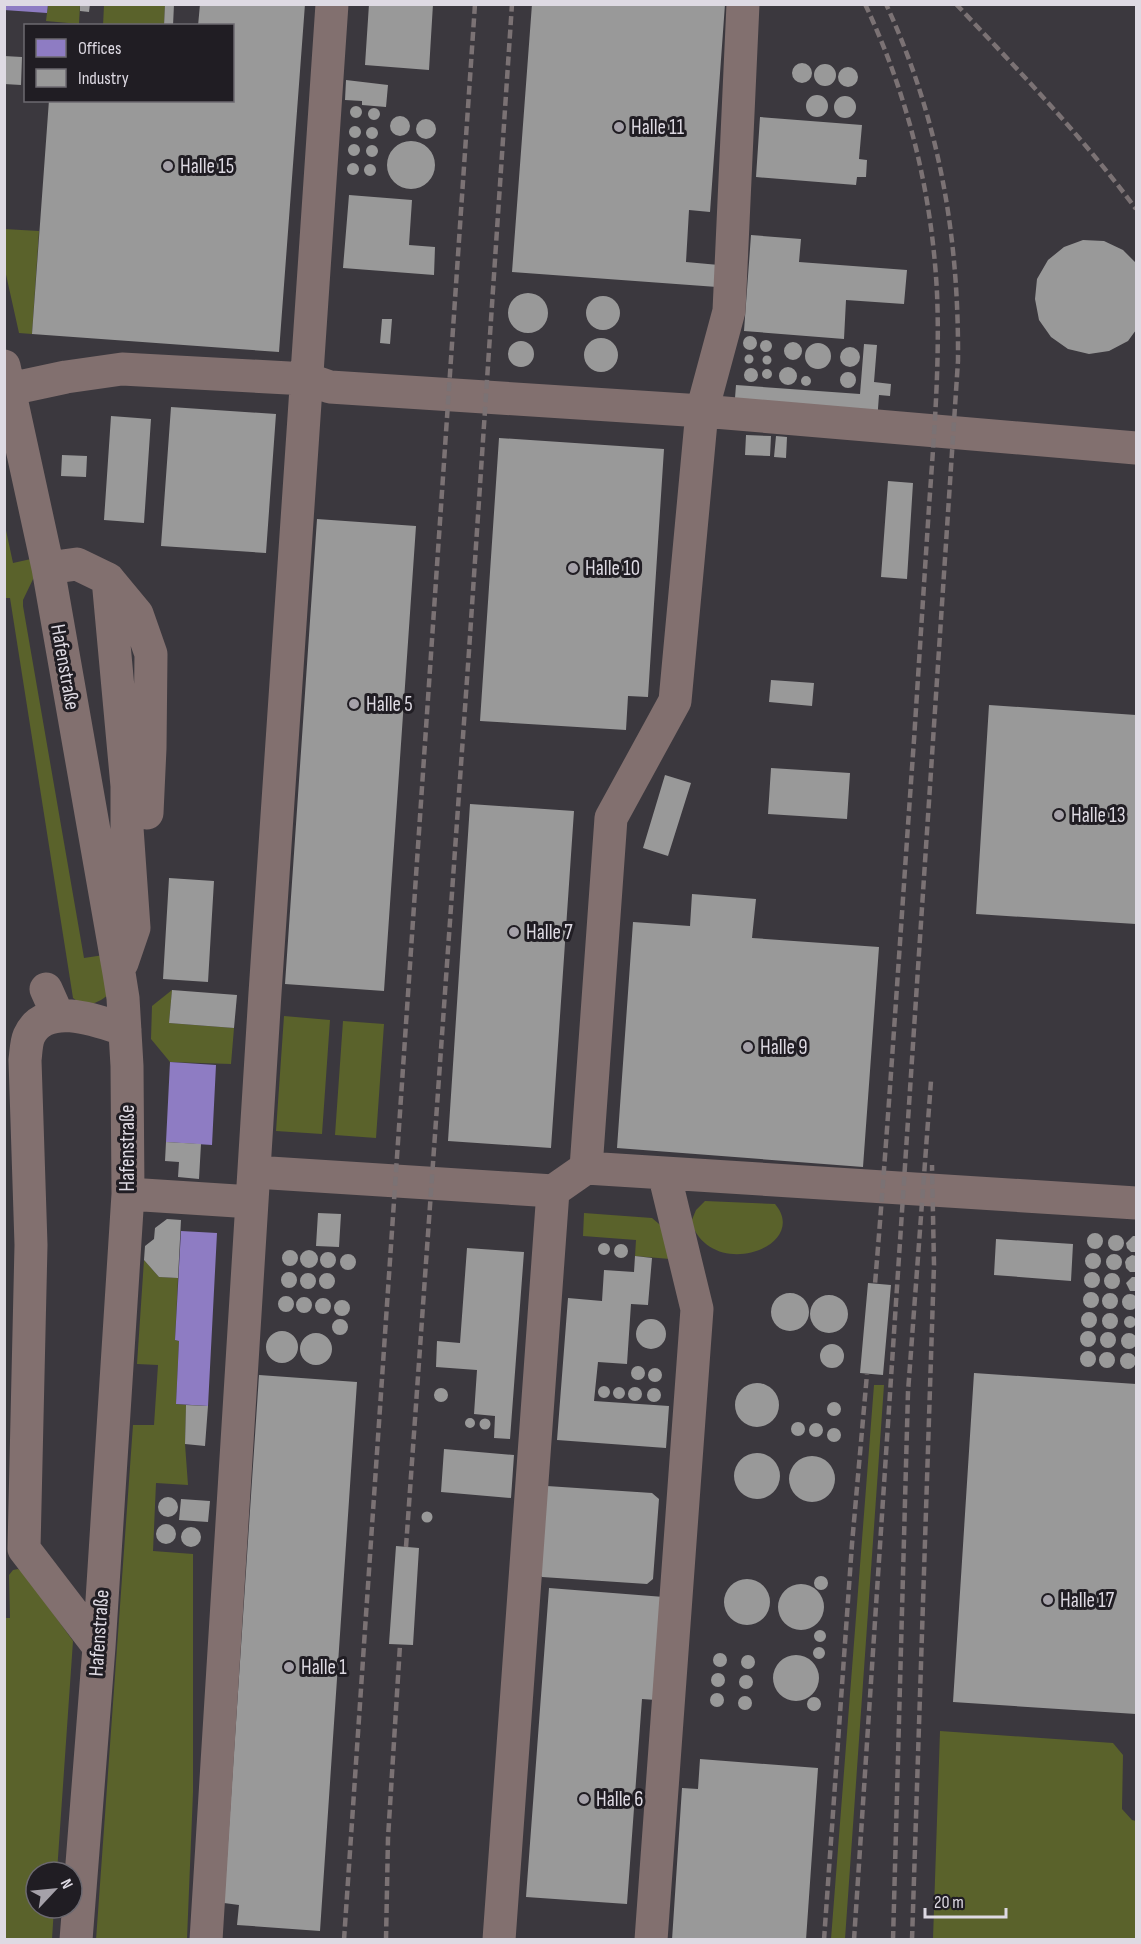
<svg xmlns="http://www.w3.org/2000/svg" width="1141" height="1944" viewBox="0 0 1141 1944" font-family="'Sofia Sans Condensed',sans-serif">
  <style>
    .green { fill: #5a622b }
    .offices { fill: #8e7cc3 }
    .industry { fill: #999 }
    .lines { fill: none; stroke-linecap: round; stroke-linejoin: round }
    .minor { stroke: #82706f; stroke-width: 33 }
    .rail { stroke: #7b7274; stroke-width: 4.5; stroke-dasharray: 9 4.5; stroke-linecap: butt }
    .poi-dot { fill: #a5a1a9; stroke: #201d23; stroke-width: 2 }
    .labels { text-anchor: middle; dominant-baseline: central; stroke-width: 6; stroke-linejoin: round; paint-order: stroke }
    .poi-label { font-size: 21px; fill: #dedae3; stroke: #201d23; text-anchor: start }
    .street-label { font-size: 21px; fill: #dedae3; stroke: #201d23 }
  </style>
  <rect width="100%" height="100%" fill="#3b383e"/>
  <path class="green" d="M48,5H80L79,24L46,21Z
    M104,5H165L164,25L103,26Z
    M4,229L39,231L32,334L19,333L5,270Z
    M4,521L13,563L31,559L35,575L23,600V606L84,958L104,955L109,994C97,1004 86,1009 73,998L10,598H5Z
    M172,990L169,1023L234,1028L231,1064L170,1062L151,1039L152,1006Z
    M284,1016L330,1020L322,1134L276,1131Z
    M343,1021L384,1024L376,1138L335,1135Z
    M705,1201L775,1204C811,1246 712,1283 691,1222L696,1210Z
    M584,1213L652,1218L672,1235L670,1259L635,1256L636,1240L583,1236Z
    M144,1260L159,1277L178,1278L175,1340L179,1341L176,1404L186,1405L185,1444L188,1485L156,1483L153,1551L193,1554V1792L187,1939L96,1940L133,1425H154L158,1365L137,1364Z
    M874,1385H884L845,1939H831Z
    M18,1569L23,1572L73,1641L57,1872H36V1908H54L52,1939H5L4,1618H10L9,1575L13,1570Z
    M940,1731L1113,1743L1123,1755L1122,1809L1132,1820L1136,1821V1939H933Z"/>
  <path class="offices" d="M4,4H48L47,13L4,10Z
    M170,1062L216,1065L212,1145L166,1142Z
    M181,1231L217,1233L208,1406L176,1404L179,1341L175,1340Z"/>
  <path class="industry" d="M80,4H90L89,12L80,11Z
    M165,4H174L173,26H164Z
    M200,4H305L279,352L32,334L49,100H232V26H198Z
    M369,4H433L429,70L365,65Z
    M532,4H725L710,212L689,210L686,262L719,265L717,287L512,272Z
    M4,56L22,57L21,85L4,84Z
    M792 73a10 10 0 1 1 20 0a10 10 0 1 1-20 0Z
    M814 75a11 11 0 1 1 22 0a11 11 0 1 1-22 0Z
    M838 77a10 10 0 1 1 20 0a10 10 0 1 1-20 0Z
    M346,80L388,85L386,107L362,105V101L345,100Z
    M806 106a11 11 0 1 1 22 0a11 11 0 1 1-22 0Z
    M834 107a11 11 0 1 1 22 0a11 11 0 1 1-22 0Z
    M350 112a6 6 0 1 1 12 0a6 6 0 1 1-12 0Z
    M368 114a6 6 0 1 1 12 0a6 6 0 1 1-12 0Z
    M390 126a10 10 0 1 1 20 0a10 10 0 1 1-20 0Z
    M760,117L862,125L859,159L867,160L866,177H857L856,185L756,177Z
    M416 129a10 10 0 1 1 20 0a10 10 0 1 1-20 0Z
    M349 132a6 6 0 1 1 12 0a6 6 0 1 1-12 0Z
    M366 133a6 6 0 1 1 12 0a6 6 0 1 1-12 0Z
    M387 165a24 24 0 1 1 48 0a24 24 0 1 1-48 0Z
    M348 150a6 6 0 1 1 12 0a6 6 0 1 1-12 0Z
    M366 151a6 6 0 1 1 12 0a6 6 0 1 1-12 0Z
    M347 169a6 6 0 1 1 12 0a6 6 0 1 1-12 0Z
    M364 170a6 6 0 1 1 12 0a6 6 0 1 1-12 0Z
    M349,195L412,200L409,245L435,247L434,275L343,268Z
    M751,235L801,239L799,262L907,270L904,304L846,300L844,339L744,331Z
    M1083,240L1104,241L1123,250L1136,263V330L1128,341L1109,351L1089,354L1068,349L1051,337L1039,320L1035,299L1037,279L1048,260L1064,247Z
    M508 313a20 20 0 1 1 40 0a20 20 0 1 1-40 0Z
    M586 313a17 17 0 1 1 34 0a17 17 0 1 1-34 0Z
    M382,319H392L390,344L380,343Z
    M743 343a7 7 0 1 1 14 0a7 7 0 1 1-14 0Z
    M584 355a17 17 0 1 1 34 0a17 17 0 1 1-34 0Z
    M760 346a6 6 0 1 1 12 0a6 6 0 1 1-12 0Z
    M508 354a13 13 0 1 1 26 0a13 13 0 1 1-26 0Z
    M784 351a9 9 0 1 1 18 0a9 9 0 1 1-18 0Z
    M805 356a13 13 0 1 1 26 0a13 13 0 1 1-26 0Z
    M864,344L877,345L874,382L891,384L890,396L879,395L877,422L734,411L736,385L860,394Z
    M840 357a10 10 0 1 1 20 0a10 10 0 1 1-20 0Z
    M744.5 359a4.5 4.5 0 1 1 9 0a4.5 4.5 0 1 1-9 0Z
    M762.5 360a4.5 4.5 0 1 1 9 0a4.5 4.5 0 1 1-9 0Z
    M779 376a9 9 0 1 1 18 0a9 9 0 1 1-18 0Z
    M744 375a7 7 0 1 1 14 0a7 7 0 1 1-14 0Z
    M762 374a5 5 0 1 1 10 0a5 5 0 1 1-10 0Z
    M840 380a8 8 0 1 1 16 0a8 8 0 1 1-16 0Z
    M801 381a5 5 0 1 1 10 0a5 5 0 1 1-10 0Z
    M171,407L276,414L266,553L161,546Z
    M111,416L151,419L144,523L104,520Z
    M746,435L771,436L770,456L745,455Z
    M776,436L787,437L786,458L774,457Z
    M499,438L664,449L648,697L628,696L626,730L480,721Z
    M62,455L87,456L86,477L61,476Z
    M888,481L913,483L907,579L881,577Z
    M317,519L416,526L384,991L285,984Z
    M771,680L814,683L812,706L769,702Z
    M989,705L1136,715V924L976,914Z
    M771,768L850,773L847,819L768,814Z
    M665,775L691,783L668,856L643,848Z
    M470,804L574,811L551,1148L448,1141Z
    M169,878L214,881L208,982L163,979Z
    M692,894L756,899L752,938L879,947L863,1167L617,1148L633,922L690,926Z
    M172,990L237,995L234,1028L169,1023Z
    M166,1142L201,1144L199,1179L178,1177L179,1162L165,1161Z
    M318,1213L341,1214L339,1247L316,1246Z
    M167,1219L181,1220L178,1278L159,1277L144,1260L145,1246L154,1239L155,1228Z
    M1087 1241a8 8 0 1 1 16 0a8 8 0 1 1-16 0Z
    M1108 1243a8 8 0 1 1 16 0a8 8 0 1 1-16 0Z
    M1133,1236H1136V1252H1131L1127,1248L1126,1243Z
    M996,1239L1073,1244L1071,1281L994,1275Z
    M598 1249a6 6 0 1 1 12 0a6 6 0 1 1-12 0Z
    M614 1251a7 7 0 1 1 14 0a7 7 0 1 1-14 0Z
    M467,1248L524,1252L510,1439L494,1438L495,1416L474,1414L477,1370L436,1367L437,1341L460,1343Z
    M282 1258a8 8 0 1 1 16 0a8 8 0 1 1-16 0Z
    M300 1259a9 9 0 1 1 18 0a9 9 0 1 1-18 0Z
    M320 1260a8 8 0 1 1 16 0a8 8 0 1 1-16 0Z
    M1085 1261a8 8 0 1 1 16 0a8 8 0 1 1-16 0Z
    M340 1262a8 8 0 1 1 16 0a8 8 0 1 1-16 0Z
    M1106 1262a8 8 0 1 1 16 0a8 8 0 1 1-16 0Z
    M1132,1255L1136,1256L1135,1272H1130L1126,1268L1125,1262L1127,1258Z
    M635,1256L652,1258L648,1305L631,1304L627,1364L598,1362L594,1401L669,1406L666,1448L557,1440L568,1298L602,1301L604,1270L634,1272Z
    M1084 1280a8 8 0 1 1 16 0a8 8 0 1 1-16 0Z
    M281 1280a8 8 0 1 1 16 0a8 8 0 1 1-16 0Z
    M1104 1281a8 8 0 1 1 16 0a8 8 0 1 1-16 0Z
    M319 1281a8 8 0 1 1 16 0a8 8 0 1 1-16 0Z
    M300 1281a8 8 0 1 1 16 0a8 8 0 1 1-16 0Z
    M1132,1277H1136V1290L1135,1291H1130L1126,1283Z
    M868,1283L891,1285L883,1375L860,1373Z
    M1083 1300a8 8 0 1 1 16 0a8 8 0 1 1-16 0Z
    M1102 1301a8 8 0 1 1 16 0a8 8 0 1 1-16 0Z
    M771 1312a19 19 0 1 1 38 0a19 19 0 1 1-38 0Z
    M1122 1302a8 8 0 1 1 16 0a8 8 0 1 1-16 0Z
    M810 1314a19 19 0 1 1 38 0a19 19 0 1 1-38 0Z
    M278 1304a8 8 0 1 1 16 0a8 8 0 1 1-16 0Z
    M296 1305a8 8 0 1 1 16 0a8 8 0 1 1-16 0Z
    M315 1306a8 8 0 1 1 16 0a8 8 0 1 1-16 0Z
    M334 1308a8 8 0 1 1 16 0a8 8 0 1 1-16 0Z
    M1081 1320a8 8 0 1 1 16 0a8 8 0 1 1-16 0Z
    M1102 1321a8 8 0 1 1 16 0a8 8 0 1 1-16 0Z
    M1124 1322a6 6 0 1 1 12 0a6 6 0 1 1-12 0Z
    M636 1334a15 15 0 1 1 30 0a15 15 0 1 1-30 0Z
    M332 1327a8 8 0 1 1 16 0a8 8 0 1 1-16 0Z
    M266 1347a16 16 0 1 1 32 0a16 16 0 1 1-32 0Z
    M1080 1339a8 8 0 1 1 16 0a8 8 0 1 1-16 0Z
    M1100 1340a8 8 0 1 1 16 0a8 8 0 1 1-16 0Z
    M300 1349a16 16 0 1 1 32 0a16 16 0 1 1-32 0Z
    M1121 1341a8 8 0 1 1 16 0a8 8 0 1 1-16 0Z
    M820 1356a12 12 0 1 1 24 0a12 12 0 1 1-24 0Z
    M1080 1359a8 8 0 1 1 16 0a8 8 0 1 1-16 0Z
    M1099 1360a8 8 0 1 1 16 0a8 8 0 1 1-16 0Z
    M1120 1361a8 8 0 1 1 16 0a8 8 0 1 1-16 0Z
    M631 1373a7 7 0 1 1 14 0a7 7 0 1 1-14 0Z
    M648 1375a7 7 0 1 1 14 0a7 7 0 1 1-14 0Z
    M974,1373L1136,1384V1714L953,1702Z
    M259,1375L357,1382L320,1931L237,1925L239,1905L224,1903Z
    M735 1405a22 22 0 1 1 44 0a22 22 0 1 1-44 0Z
    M598 1392a6 6 0 1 1 12 0a6 6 0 1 1-12 0Z
    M628 1394a7 7 0 1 1 14 0a7 7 0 1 1-14 0Z
    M613 1393a6 6 0 1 1 12 0a6 6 0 1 1-12 0Z
    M434 1395a7 7 0 1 1 14 0a7 7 0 1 1-14 0Z
    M647 1395a7 7 0 1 1 14 0a7 7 0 1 1-14 0Z
    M827 1409a7 7 0 1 1 14 0a7 7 0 1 1-14 0Z
    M186,1405L208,1406L205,1446L185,1444Z
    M465 1423a5 5 0 1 1 10 0a5 5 0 1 1-10 0Z
    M479.5 1424a5.5 5.5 0 1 1 11 0a5.5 5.5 0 1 1-11 0Z
    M791 1429a7 7 0 1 1 14 0a7 7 0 1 1-14 0Z
    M809 1430a7 7 0 1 1 14 0a7 7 0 1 1-14 0Z
    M827 1435a7 7 0 1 1 14 0a7 7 0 1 1-14 0Z
    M444,1449L514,1455L511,1498L441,1492Z
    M734 1476a23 23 0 1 1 46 0a23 23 0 1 1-46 0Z
    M789 1479a23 23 0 1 1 46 0a23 23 0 1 1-46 0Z
    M547,1486L652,1493L659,1499L653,1579L647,1584L542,1577L536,1569Z
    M158 1507a10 10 0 1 1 20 0a10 10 0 1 1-20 0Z
    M181,1499L210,1501L208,1522L179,1520Z
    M421.5 1517a5.5 5.5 0 1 1 11 0a5.5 5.5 0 1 1-11 0Z
    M156 1534a10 10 0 1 1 20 0a10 10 0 1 1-20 0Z
    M181 1537a10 10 0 1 1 20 0a10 10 0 1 1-20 0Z
    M396,1546L419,1548L413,1645L389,1644Z
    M814 1583a7 7 0 1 1 14 0a7 7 0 1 1-14 0Z
    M724 1602a23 23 0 1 1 46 0a23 23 0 1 1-46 0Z
    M778 1607a23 23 0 1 1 46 0a23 23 0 1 1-46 0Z
    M549,1588L664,1597L656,1700L642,1699L627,1904L526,1897Z
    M814 1636a6 6 0 1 1 12 0a6 6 0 1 1-12 0Z
    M813 1653a6 6 0 1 1 12 0a6 6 0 1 1-12 0Z
    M713 1660a7 7 0 1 1 14 0a7 7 0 1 1-14 0Z
    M773 1678a23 23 0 1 1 46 0a23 23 0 1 1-46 0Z
    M741 1662a7 7 0 1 1 14 0a7 7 0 1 1-14 0Z
    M711 1680a7 7 0 1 1 14 0a7 7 0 1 1-14 0Z
    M739 1682a7 7 0 1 1 14 0a7 7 0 1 1-14 0Z
    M710 1700a7 7 0 1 1 14 0a7 7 0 1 1-14 0Z
    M738 1703a7 7 0 1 1 14 0a7 7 0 1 1-14 0Z
    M807 1704a7 7 0 1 1 14 0a7 7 0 1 1-14 0Z
    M700,1759L818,1768L806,1940H672L682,1788L698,1789Z"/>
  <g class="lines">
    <path class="minor" d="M4,366L48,568L119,973L123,998L127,1066L128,1194L99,1647L76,1940
      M10,389L66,377L122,369L307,379L330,387L702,411L1136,448
      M48,568L77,564L108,579L127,786V828L134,928L122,963
      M108,579L137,614L151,654L150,748L147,813
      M46,989L58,1016
      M586,1168L611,818L675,701L702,411L729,311L743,4
      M254,1172L553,1191L586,1168L1136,1203
      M128,1194L252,1202
      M99,1647L24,1549L31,1245L25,1060C26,1053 26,1043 29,1036C45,1000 99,1021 125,1030
      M206,1940L265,993L332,4
      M499,1940L553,1191
      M651,1940L697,1309L664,1173"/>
    <path class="rail" d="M865,4C908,95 932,193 937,293C940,364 934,435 929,507C924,584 919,662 914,740C901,921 890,1103 875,1284
      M956,4C1019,71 1082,136 1136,209
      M406,1547L469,651L512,4
      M344,1940L475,4
      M386,1940L388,1838L400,1645
      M824,1940L852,1544L867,1374
      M854,1940L958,361C959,235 939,119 886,4
      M893,1940L908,1392L931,1081
      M912,1940L934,1265L932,1165"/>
  </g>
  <g class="poi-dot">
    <circle cx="619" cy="127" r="6"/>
    <circle cx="168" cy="166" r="6"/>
    <circle cx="573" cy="568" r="6"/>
    <circle cx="354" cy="704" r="6"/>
    <circle cx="1059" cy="815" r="6"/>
    <circle cx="514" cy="932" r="6"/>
    <circle cx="748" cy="1047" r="6"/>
    <circle cx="1048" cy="1600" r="6"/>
    <circle cx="289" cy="1667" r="6"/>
    <circle cx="584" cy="1799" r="6"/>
  </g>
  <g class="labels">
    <g class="poi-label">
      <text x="631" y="127">Halle 11</text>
      <text x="180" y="166">Halle 15</text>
      <text x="585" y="568">Halle 10</text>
      <text x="366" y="704">Halle 5</text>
      <text x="1071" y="815">Halle 13</text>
      <text x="526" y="932">Halle 7</text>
      <text x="760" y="1047">Halle 9</text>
      <text x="1060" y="1600">Halle 17</text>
      <text x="301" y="1667">Halle 1</text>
      <text x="596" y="1799">Halle 6</text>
    </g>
    <g class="street-label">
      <text transform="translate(65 667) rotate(80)">Hafenstraße</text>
      <text transform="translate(127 1148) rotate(-90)">Hafenstraße</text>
      <text transform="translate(99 1633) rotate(-86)">Hafenstraße</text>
    </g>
  </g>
  <rect width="1141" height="1944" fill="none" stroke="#dedae3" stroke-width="12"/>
  <rect x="24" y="24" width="210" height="78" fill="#201d23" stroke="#6c6970" stroke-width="1.5"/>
  <rect x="36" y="39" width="30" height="18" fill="#8e7cc3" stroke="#6c6970" stroke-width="1.5"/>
  <text x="78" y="54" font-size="18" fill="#dedae3">Offices</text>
  <rect x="36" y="69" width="30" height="18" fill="#999999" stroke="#6c6970" stroke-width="1.5"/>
  <text x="78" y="84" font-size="18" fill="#dedae3">Industry</text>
  <g transform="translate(54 1890) rotate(64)"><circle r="28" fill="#201d23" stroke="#6c6970" stroke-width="1.5"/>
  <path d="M0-4.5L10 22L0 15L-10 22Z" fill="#a5a1a9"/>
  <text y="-9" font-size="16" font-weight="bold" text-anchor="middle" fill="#dedae3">N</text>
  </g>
  <path d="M925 1908v9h81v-9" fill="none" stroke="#dedae3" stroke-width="3"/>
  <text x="934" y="1908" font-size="18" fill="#dedae3" stroke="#201d23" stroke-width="4.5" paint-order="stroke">20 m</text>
</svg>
